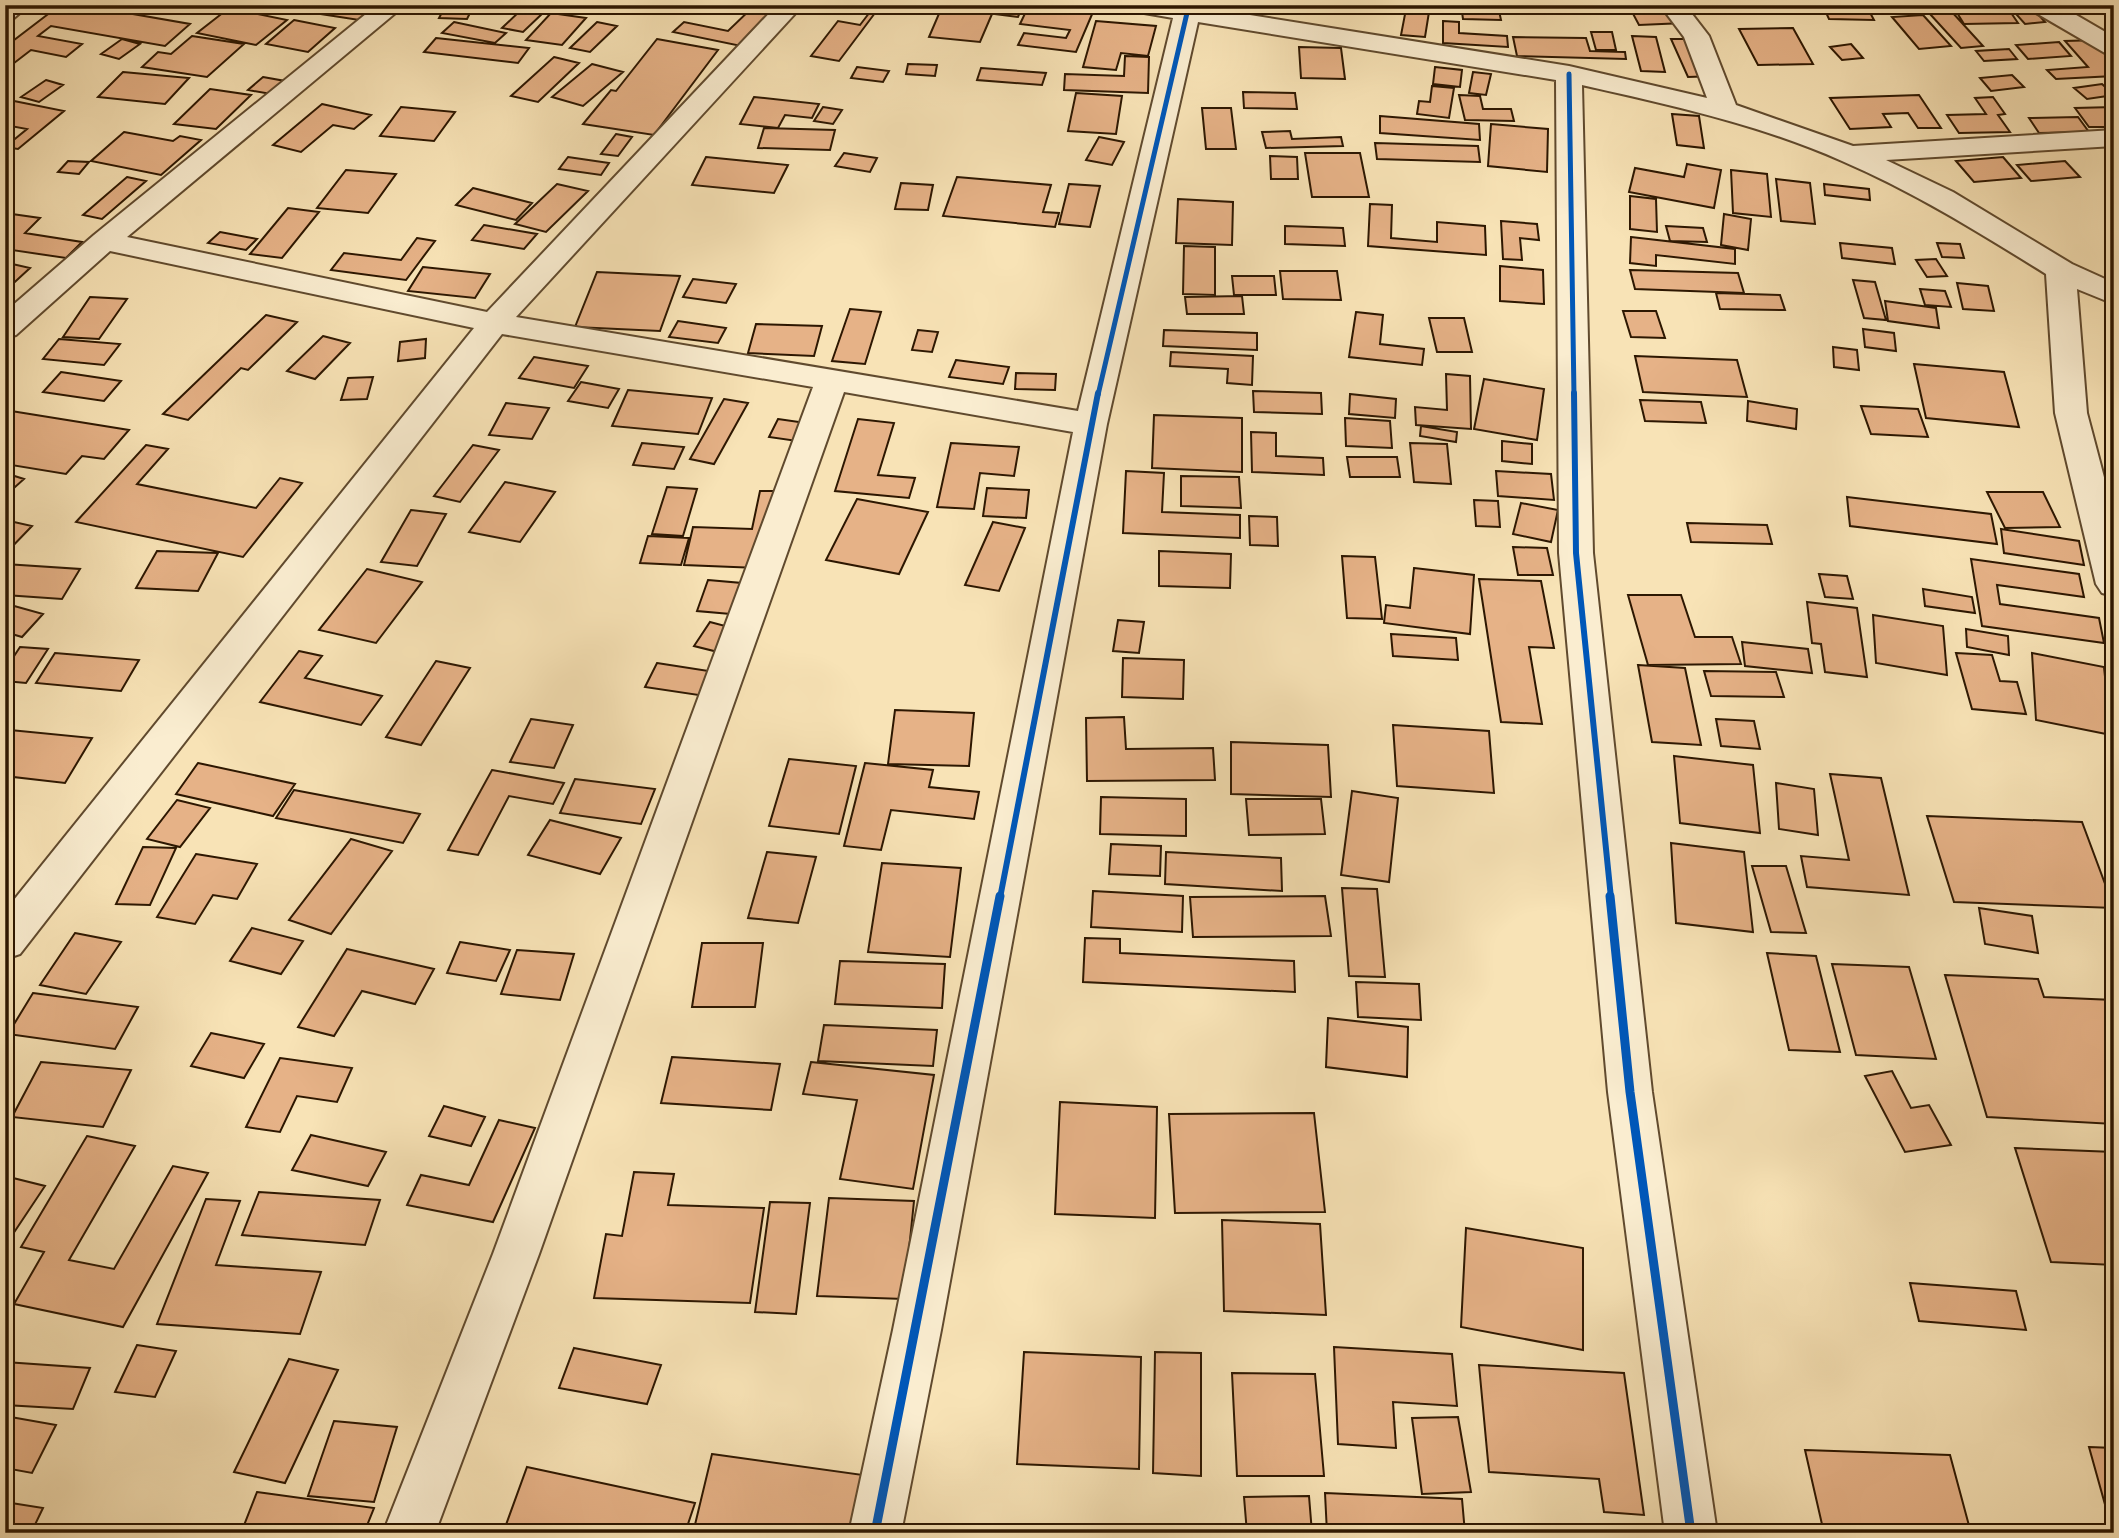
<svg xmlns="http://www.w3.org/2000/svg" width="2119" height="1538" viewBox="0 0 2119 1538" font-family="Cardo,serif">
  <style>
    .building { fill: #e6b287; stroke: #2d1701; stroke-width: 2 }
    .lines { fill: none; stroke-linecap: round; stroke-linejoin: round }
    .minor-casing { stroke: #604a2e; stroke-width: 4 }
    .minor { fill: #faedd0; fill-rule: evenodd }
    .cycleway-far2-casing { stroke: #faedd0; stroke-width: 9 }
    .cycleway-far1-casing { stroke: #faedd0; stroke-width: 10 }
    .cycleway-casing { stroke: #faedd0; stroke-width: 13 }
    .cycleway-far2 { stroke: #0057b8; stroke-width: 5 }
    .cycleway-far1 { stroke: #0057b8; stroke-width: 6 }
    .cycleway { stroke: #0057b8; stroke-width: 9 }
  </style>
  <rect width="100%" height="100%" fill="#f8e3b6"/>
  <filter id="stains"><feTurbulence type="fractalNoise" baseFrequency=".00286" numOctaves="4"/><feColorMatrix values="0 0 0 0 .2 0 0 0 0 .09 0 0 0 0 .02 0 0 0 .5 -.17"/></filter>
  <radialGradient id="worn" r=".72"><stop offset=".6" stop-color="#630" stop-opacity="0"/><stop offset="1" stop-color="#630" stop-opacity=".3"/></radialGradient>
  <path class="building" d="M60,5H81L190,24L165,46L51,26L38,36L82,44L66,57L31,50L5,70V47Z
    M316,5H374L359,20L308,12Z
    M446,5H474L467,19L439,18Z
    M675,5H736L732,14L673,10Z
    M755,5H782L741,46L673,32L684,22L728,31Z
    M881,5L839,61L811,56L838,21L860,25L873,8L860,5Z
    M885,5H931L926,12Z
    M948,5H1023L1018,17L947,8Z
    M1029,5L1093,12L1076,52L1018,45L1024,33L1066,38L1070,30L1020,24Z
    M1461,5L1498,6L1501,20L1463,19Z
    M1595,5H1624L1628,14H1599Z
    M2008,5H2030L2045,22L2025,24Z
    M1823,6L1867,7L1874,20L1829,19Z
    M524,7L545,11L523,32L502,28Z
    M1675,7L1684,23L1639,25L1631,10Z
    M2007,7L2018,23L1964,24L1954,8Z
    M229,8L287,20L256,45L197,33Z
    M941,9L992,14L980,42L929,37Z
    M1406,9L1429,12L1425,37L1401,35Z
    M1952,12L1983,46L1961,48L1930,14Z
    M551,13L586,18L562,45L526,40Z
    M1923,15L1951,46L1919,49L1892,17Z
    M294,20L335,28L308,52L266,44Z
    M1096,21L1156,26L1148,56L1121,53L1116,70L1083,67Z
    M1443,21L1459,22V33L1507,36L1508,47L1443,43Z
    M454,22L506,33L495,43L442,33Z
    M597,22L617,26L590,52L570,48Z
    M1793,28L1813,64L1758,65L1739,29Z
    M1591,32H1612L1616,50H1596Z
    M192,36L244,44L207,77L142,67L158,52L171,54Z
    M1632,36L1656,37L1665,72L1641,71Z
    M1513,37L1586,38L1590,51L1625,52L1626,59L1517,56Z
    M436,38L529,48L518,63L424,52Z
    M122,39L140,44L119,59L101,54Z
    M657,39L718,50L654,135L583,124L611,90L616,91Z
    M1671,39H1697L1715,76L1688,77Z
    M2099,40L2114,56V76L2056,79L2047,70L2088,67L2065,41Z
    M2059,42L2071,56L2028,59L2016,45Z
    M1851,44L1863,58L1842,60L1830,47Z
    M1299,47L1341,48L1345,79L1301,78Z
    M2009,49L2017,59L1984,61L1976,51Z
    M1125,56L1149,57L1148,93L1064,90L1065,74L1124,76Z
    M554,57L579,63L538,102L511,96Z
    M592,64L623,72L583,106L552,97Z
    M908,64L937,65L935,76L906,74Z
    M857,67L889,71L883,82L851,78Z
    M1435,67L1462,70L1460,87L1433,84Z
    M981,68L1046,73L1042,85L977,80Z
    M123,72L189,78L165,104L98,97Z
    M1473,72L1491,74L1486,95L1469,93Z
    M2012,75L2024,87L1991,91L1980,78Z
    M263,77L285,81L271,94L248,90Z
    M46,80L63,85L39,102L21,97Z
    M2102,84L2114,95L2087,99L2074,88Z
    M1432,86L1454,88L1449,118L1417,114L1419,101L1430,102Z
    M210,89L251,95L216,129L174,124Z
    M1243,92L1295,93L1297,109L1244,108Z
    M1076,93L1122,96L1116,134L1068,131Z
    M1459,95L1480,96L1483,109H1511L1514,121L1465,120Z
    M1919,95L1941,128H1918L1908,113L1883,114L1891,127L1850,129L1830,98Z
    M754,97L819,104L812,118L785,115L778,128L740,124Z
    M1993,97L2005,114L1998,115L2010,132L1959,133L1947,115L1986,114L1975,98Z
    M14,101L64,111L18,149L5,147L27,129L5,125V108Z
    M322,104L371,115L354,129L333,125L301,152L273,145Z
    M401,107L455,112L434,141L380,136Z
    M823,107L842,110L833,124L814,121Z
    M2114,107V127H2089L2075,108Z
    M1202,108H1231L1236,149H1206Z
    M1672,114L1699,116L1704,148L1677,145Z
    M1380,116L1479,124L1480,140L1380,133Z
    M2078,117L2089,132L2039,133L2029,118Z
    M1491,124L1548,129L1547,172L1488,166Z
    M764,128L835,130L830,150L758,148Z
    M1290,131L1292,139L1341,137L1343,146L1266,148L1262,132Z
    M124,132L173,141L180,136L201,140L161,175L91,161Z
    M616,134L632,137L618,156L601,154Z
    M1099,137L1124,142L1112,165L1086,160Z
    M1375,143L1478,146L1480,162L1377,159Z
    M844,153L877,158L870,172L835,166Z
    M1305,153H1360L1369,197H1312Z
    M1270,156L1297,157L1298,179H1271Z
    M568,157L609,163L601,175L559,169Z
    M706,157L788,165L774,193L692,185Z
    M2003,157L2021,178L1974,182L1956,161Z
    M68,161L89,162L79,174L58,172Z
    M2065,161L2080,177L2031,181L2017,165Z
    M1687,164L1721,170L1714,208L1629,192L1635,168L1684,177Z
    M346,170L396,174L368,213L317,208Z
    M1731,170L1767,174L1771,217L1733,213Z
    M127,177L146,181L102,219L83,215Z
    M957,177L1051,185L1043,212L1059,213L1055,227L943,216Z
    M1776,179L1810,183L1815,224L1781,221Z
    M901,183L933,185L928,210L895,209Z
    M557,184L588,191L546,232L515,224Z
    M1069,184L1100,186L1090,227L1059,224Z
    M1824,184L1869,189L1870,200L1825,195Z
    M473,188L532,203L516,220L456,205Z
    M1630,196L1656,199L1657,232L1630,229Z
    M1178,199L1233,202L1232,245L1176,243Z
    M1370,204L1392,205L1391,238L1437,242V222L1485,226L1486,255L1368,246Z
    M288,208L319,212L282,258L250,254Z
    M5,213L40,218L25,233L82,242L66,258L5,249Z
    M1724,214L1751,219L1748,250L1721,245Z
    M1501,221L1537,224L1539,240L1520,238L1522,260L1503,259Z
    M484,225L537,234L524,249L472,240Z
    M1285,226L1343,228L1345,246L1285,244Z
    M1666,226L1703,228L1707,242L1670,241Z
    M220,232L257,239L246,250L208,243Z
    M1631,237L1735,249V264L1656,255V266L1630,263Z
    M417,238L435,241L406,280L331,270L344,253L401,260Z
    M1840,243L1892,248L1895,264L1842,258Z
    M1937,243L1960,244L1964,258L1942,257Z
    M1184,246L1215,247V295L1183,294Z
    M1936,259L1947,276L1927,277L1916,260Z
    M8,263L30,268L5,291V266Z
    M1500,266L1543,270L1544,304L1500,301Z
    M423,267L490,274L475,298L408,291Z
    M1630,270L1738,273L1744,293L1635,289Z
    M1280,271H1337L1341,300L1283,299Z
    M597,272L680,276L660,331L575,327Z
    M1232,276H1274L1276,295H1234Z
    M693,279L736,284L726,303L683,297Z
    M1853,280L1875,282L1886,320L1864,318Z
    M1957,283L1988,286L1994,311L1963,309Z
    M1920,289L1945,291L1951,307L1925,305Z
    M1716,293L1780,295L1785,310L1720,309Z
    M1242,296L1244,314H1187L1185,297Z
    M90,297L127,299L99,339L63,337Z
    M1885,301L1936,308L1939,328L1888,321Z
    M850,309L881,312L865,364L832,361Z
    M1623,311H1656L1665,338L1631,337Z
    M1356,312L1383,315L1380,344L1424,349L1422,365L1349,357Z
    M266,315L297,322L248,370L241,368L188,420L163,414Z
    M1429,318H1464L1472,352H1437Z
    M678,321L726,328L718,343L669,337Z
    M756,324L822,326L814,356L748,353Z
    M1863,329L1894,333L1896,351L1865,347Z
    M918,330L938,332L932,352L912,350Z
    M1164,330L1257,333V350L1163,346Z
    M323,336L350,343L315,379L287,371Z
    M59,339L120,344L104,365L43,359Z
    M426,339L425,358L398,361L400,342Z
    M1833,347L1857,350L1859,370L1834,367Z
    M1171,352L1253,356L1252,385L1227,383L1228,369L1170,366Z
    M1635,356L1737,360L1747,397L1643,392Z
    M534,357L588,366L574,388L519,378Z
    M956,360L1009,367L1003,384L949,377Z
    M1914,364L2004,372L2019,427L1926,418Z
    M61,372L121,381L104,401L43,392Z
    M1016,373L1056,374L1055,390L1015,389Z
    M1446,374L1470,376L1471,429L1416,425L1415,407L1447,410Z
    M373,377L367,399L341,400L348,378Z
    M1484,379L1544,389L1537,440L1474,429Z
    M581,382L619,389L608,408L568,401Z
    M628,390L712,398L698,434L612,426Z
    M1253,391L1321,393L1322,414L1254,412Z
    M1350,394L1396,399L1395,418L1349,414Z
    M724,399L748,403L714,464L690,459Z
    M1640,400L1701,402L1706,423L1645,421Z
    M1748,401L1797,409L1796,429L1747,421Z
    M506,403L549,408L532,439L489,435Z
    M1861,406L1918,409L1928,437L1871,434Z
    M5,410L129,430L104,459L82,456L66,474L5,464Z
    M1154,415L1242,418V472L1152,468Z
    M1345,418L1390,421L1392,448L1346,446Z
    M778,419L806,423L797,441L769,437Z
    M858,419L894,423L878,475L915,478L909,498L835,491Z
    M1421,426L1457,432L1456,442L1420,436Z
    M1251,432L1276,433V456L1323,458L1324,475L1252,472Z
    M1502,441L1532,444V464L1502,461Z
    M642,443L684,447L674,469L633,465Z
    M951,443L1019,447L1014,476L980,473L974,509L937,507Z
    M1410,443L1447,444L1451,484L1414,482Z
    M146,445L168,449L137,484L256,508L280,478L302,483L243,557L76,522Z
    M473,445L499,450L460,502L434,496Z
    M1347,457H1397L1400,477H1350Z
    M1126,471L1164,473L1162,512L1240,515V538L1123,533Z
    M1496,471L1551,474L1554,500L1498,496Z
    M5,473L24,479L5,496Z
    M1181,476L1239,477L1241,508L1181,506Z
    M505,482L555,492L520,542L469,532Z
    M667,487L697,489L683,536L652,534Z
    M987,488L1029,490L1026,518L983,516Z
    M760,491H774L758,568L684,565L693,527L752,529Z
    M1987,492H2043L2060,527L2005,528Z
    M1847,497L1991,514L1997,544L1850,526Z
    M857,499L928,512L899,574L826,560Z
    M1474,500L1498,501L1500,527L1476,526Z
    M1521,503L1558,510L1551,542L1513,534Z
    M411,510L446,514L417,566L381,562Z
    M1249,516L1277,517L1278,546L1250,545Z
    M5,520L32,526L6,553H5Z
    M993,522L1025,528L999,591L965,585Z
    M1687,523L1767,525L1772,544L1691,542Z
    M2001,529L2079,541L2084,565L2004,553Z
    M648,536L689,538L681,565L640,563Z
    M1513,547L1547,548L1553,575H1518Z
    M157,551L218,553L198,591L136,588Z
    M1159,551L1231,554L1230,588L1159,586Z
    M1342,556L1375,557L1382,619L1347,618Z
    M1971,559L2079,574L2084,597L1997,585L2000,604L2099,618L2104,643L1982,626Z
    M5,564L80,569L62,599L5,595Z
    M1414,568L1474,575L1470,634L1384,623L1386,605L1410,608Z
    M367,569L422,582L376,643L319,630Z
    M1819,574L1847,576L1853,599L1825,597Z
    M1479,579L1541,581L1554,648L1529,647L1542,724L1501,722Z
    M708,580L753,584L742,615L697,611Z
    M1923,589L1972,597L1975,613L1925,606Z
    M1628,595H1681L1695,637H1732L1741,664L1648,665Z
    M1807,602L1857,608L1867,677L1825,672L1821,644L1812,643Z
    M7,604L43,614L22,637L5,632Z
    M1873,615L1943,626L1947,675L1876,663Z
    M1118,620L1144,622L1139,653L1113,651Z
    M710,622L733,628L718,652L694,646Z
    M1966,629L2008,636L2009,655L1967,647Z
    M1391,634L1456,638L1458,660L1393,656Z
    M1742,642L1808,649L1812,673L1745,666Z
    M20,647L48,649L26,683L5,681V670Z
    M299,651L322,656L305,678L382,696L361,725L260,702Z
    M55,653L139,660L121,691L36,683Z
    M1956,653L1992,655L2000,681L2017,682L2026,714L1972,709Z
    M2032,653L2104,667L2111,735L2036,720Z
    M1123,658L1184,660L1183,699L1122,697Z
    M436,661L470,668L421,745L386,737Z
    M657,663L715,672L705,696L645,687Z
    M1638,665L1685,668L1701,745L1652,742Z
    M1704,671L1776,672L1784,697L1711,696Z
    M895,710L974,713L969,766L888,764Z
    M1124,717L1126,749L1213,748L1215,780L1087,781L1086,718Z
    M531,719L573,725L554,768L510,762Z
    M1716,719L1754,721L1760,749L1721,746Z
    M1393,725L1489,731L1494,793L1397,786Z
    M10,730L92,738L65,783L5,776V737Z
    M1231,742L1328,745L1331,797L1231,794Z
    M1674,756L1753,765L1760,833L1680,823Z
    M789,759L856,766L839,834L769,826Z
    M198,763L295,784L273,816L176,794Z
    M865,763L933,770L929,787L979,792L974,819L891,810L881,850L844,846Z
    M492,770L564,783L553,804L509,796L478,855L448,850Z
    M1830,774L1881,778L1909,895L1807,887L1801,856L1849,860Z
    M575,779L655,789L641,824L560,813Z
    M1776,783L1814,789L1818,835L1779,829Z
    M294,790L420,814L403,843L276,818Z
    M1352,791L1398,798L1389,882L1341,875Z
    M1101,797L1186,799V836L1100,834Z
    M1246,799H1321L1325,834L1249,835Z
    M177,800L210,808L180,847L147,839Z
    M1927,816L2082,822L2114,908L1954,902Z
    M550,820L621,838L600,874L528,855Z
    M351,839L392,851L331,934L289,920Z
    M1671,843L1744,852L1753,932L1676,923Z
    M1111,844L1161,846L1160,876L1109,874Z
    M143,847L176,848L150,905L116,904Z
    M767,852L816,857L798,923L748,918Z
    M1166,852L1281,858L1282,891L1165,884Z
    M196,854L257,864L237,899L213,895L195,924L157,917Z
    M882,863L961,868L950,957L868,952Z
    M1752,866H1786L1806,933L1771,932Z
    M1342,888L1377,889L1385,977L1349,976Z
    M1093,891L1183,896L1182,932L1091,927Z
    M1325,896L1331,936L1193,937L1190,897Z
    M1979,908L2032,916L2038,953L1985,944Z
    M252,928L303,941L281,974L230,961Z
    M75,933L121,942L86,994L40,985Z
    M1085,938L1120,939V953L1294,961L1295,992L1083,982Z
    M460,942L510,950L496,981L447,973Z
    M702,943H763L755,1007H692Z
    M347,949L434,969L415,1004L362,991L334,1036L298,1027Z
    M517,950L574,954L560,1000L501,994Z
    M1767,953L1816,956L1840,1052L1789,1050Z
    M840,961L945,964L942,1008L835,1004Z
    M1832,964L1909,967L1936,1059L1856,1055Z
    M1945,975L2038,979L2044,997L2114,1000V1124L1987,1117Z
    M1356,982L1419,984L1421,1020L1358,1017Z
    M33,993L138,1007L115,1049L8,1034Z
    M1328,1018L1408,1027L1407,1077L1326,1067Z
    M824,1025L937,1030L933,1066L818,1061Z
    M211,1033L264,1044L244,1078L191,1066Z
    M672,1057L780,1064L771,1110L661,1103Z
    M280,1058L352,1068L337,1102L297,1096L280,1132L246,1127Z
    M41,1062L131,1070L103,1127L12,1117Z
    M811,1062L934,1075L913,1189L840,1179L857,1100L803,1094Z
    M1892,1071L1911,1108L1929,1105L1951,1145L1905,1152L1865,1076Z
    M1060,1102L1157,1107L1155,1218L1055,1214Z
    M444,1106L485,1117L471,1146L429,1136Z
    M1314,1113L1325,1212L1175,1213L1169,1114Z
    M499,1120L535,1128L493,1222L407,1205L421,1175L469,1185Z
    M311,1135L386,1152L368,1186L292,1170Z
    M87,1136L135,1146L69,1260L114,1269L173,1166L208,1173L123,1327L14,1304L44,1252L21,1247Z
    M2015,1148L2114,1152V1265L2051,1262Z
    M634,1172L674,1174L668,1205L764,1208L750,1303L594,1298L606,1234L622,1236Z
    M5,1176L45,1186L5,1246Z
    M259,1192L380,1200L365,1245L242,1235Z
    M829,1198L914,1201L904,1299L817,1296Z
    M206,1199L240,1201L216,1265L321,1272L300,1334L157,1324Z
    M770,1202L810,1203L796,1314L755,1312Z
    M1222,1220L1320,1224L1326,1315L1224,1311Z
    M1466,1228L1583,1248V1350L1461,1327Z
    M1910,1283L2016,1291L2026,1330L1919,1321Z
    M137,1345L176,1351L155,1397L115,1392Z
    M1334,1347L1452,1354L1457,1406L1393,1402L1396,1448L1338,1444Z
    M574,1348L661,1365L647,1404L559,1388Z
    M1024,1352L1141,1357L1139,1469L1017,1464Z
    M1155,1352L1201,1353V1476L1153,1473Z
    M289,1359L338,1370L285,1483L234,1472Z
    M5,1362L90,1368L73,1409L5,1405Z
    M1479,1365L1624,1373L1644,1515L1604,1512L1599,1479L1489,1472Z
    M1232,1373L1315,1374L1324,1476H1237Z
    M5,1416L56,1425L32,1473L5,1468Z
    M1458,1417L1471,1492L1422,1494L1412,1418Z
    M334,1421L397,1427L374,1502L308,1496Z
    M2089,1447L2114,1448V1509L2106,1508Z
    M1805,1450L1950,1455L1971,1533H1824Z
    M712,1454L863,1475L852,1533H693Z
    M527,1467L695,1503L685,1533H503Z
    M257,1492L374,1508L364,1533H241Z
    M1325,1493L1462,1499L1465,1533H1327Z
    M1309,1496L1312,1533H1247L1244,1497Z
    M5,1502L43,1508L31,1533H5Z"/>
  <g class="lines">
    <g class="minor-casing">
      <path id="minor" d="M5,5H29L14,18L5,21Z
        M377,5H405L127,237L487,312L777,5H803L516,317L1078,411L1173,18L1127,10L1124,5H1187L1569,66L1707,98L1684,37L1660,5H1685L1709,36L1736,105L1853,146L2114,130V146L1886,160L1953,192L2072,264L2114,283V304L2077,289L2087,413L2114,515V596L2102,593L2096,584L2055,413L2046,274C1980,233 1914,192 1842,161C1759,124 1670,105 1582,85L1593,553L1652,1092L1717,1533H1665L1608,1092L1559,553L1556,80L1198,22L1107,424L941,1330L901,1533H849L893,1330L1073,432L844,392L539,1254L435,1533H383L493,1254L813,387L502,334L20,954L5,959V911L474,328L110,251L16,335L5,338V312L94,235Z
        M2028,5H2059L2114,37V56L2105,53L2031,10Z"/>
    </g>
    <use href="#minor" class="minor"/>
    <g class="cycleway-far2-casing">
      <path id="cycleway-far2" d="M1569,74L1574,395
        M1098,395L1187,13"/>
    </g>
    <g class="cycleway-far1-casing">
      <path id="cycleway-far1" d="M1574,393L1576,553L1611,898
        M1000,898L1098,393"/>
    </g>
    <g class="cycleway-casing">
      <path id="cycleway" d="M1610,896L1630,1092L1691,1533
        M875,1533L1000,896"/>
    </g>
    <use href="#cycleway-far2" class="cycleway-far2"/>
    <use href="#cycleway-far1" class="cycleway-far1"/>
    <use href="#cycleway" class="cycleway"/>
  </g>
  <rect width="2119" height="1538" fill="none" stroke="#f8e3b6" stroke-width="28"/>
  <rect x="7" y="7" width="2105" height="1524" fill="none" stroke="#2d1701" stroke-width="3.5"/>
  <rect x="14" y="14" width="2091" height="1510" fill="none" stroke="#2d1701" stroke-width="2"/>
  <rect width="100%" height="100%" filter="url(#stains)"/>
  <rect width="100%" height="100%" fill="url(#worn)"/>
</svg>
